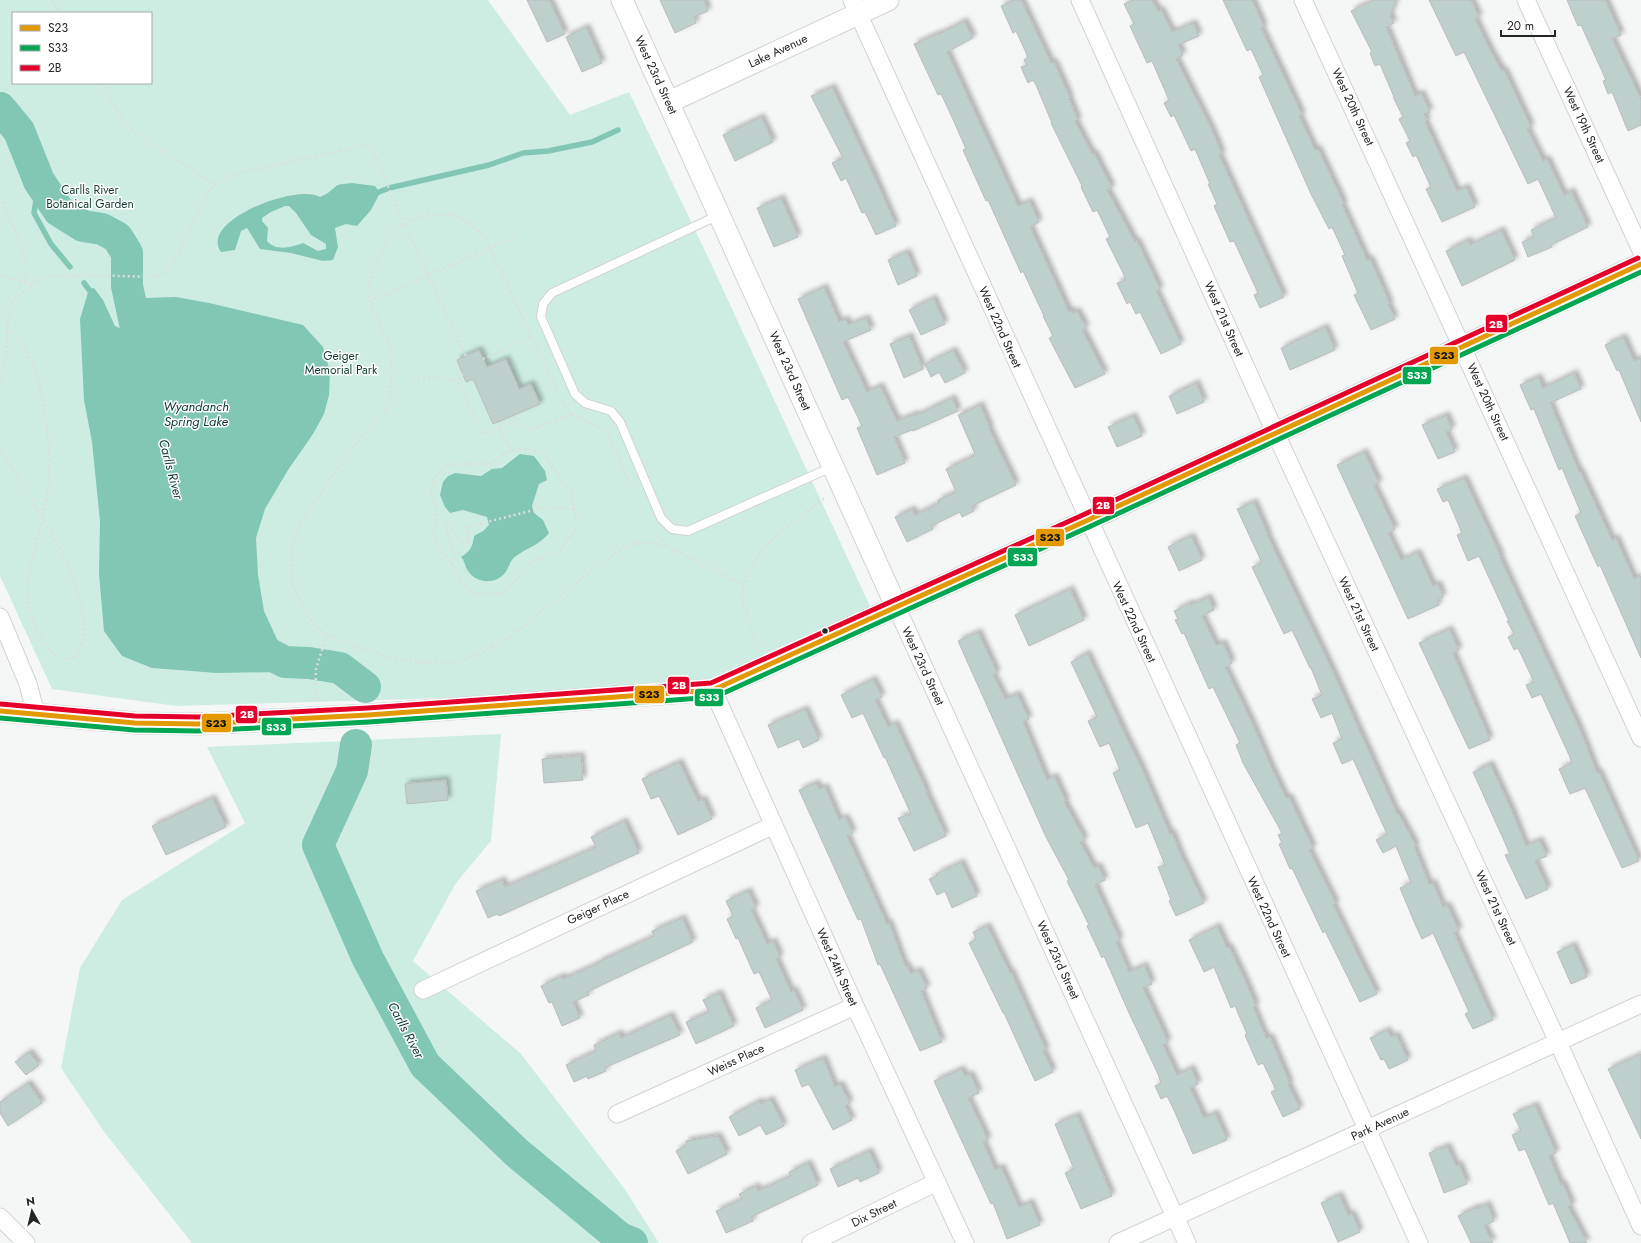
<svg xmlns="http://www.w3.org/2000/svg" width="1641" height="1243" viewBox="0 0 1641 1243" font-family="Jost,sans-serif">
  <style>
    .green { fill: #cdede3; fill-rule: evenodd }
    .water { fill: #82c6b4; fill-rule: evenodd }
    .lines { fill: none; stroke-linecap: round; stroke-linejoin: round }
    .stream { stroke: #82c6b4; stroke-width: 5.5 }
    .river { stroke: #82c6b4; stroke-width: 32 }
    .building { fill: #bdd0cb; stroke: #bbbcbc; filter: url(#shadow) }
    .service-casing { stroke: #d1d3d2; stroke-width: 10 }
    .minor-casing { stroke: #d1d3d2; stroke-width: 19 }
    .tertiary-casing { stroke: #d1d3d2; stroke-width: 23 }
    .path { stroke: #dcdedd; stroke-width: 2.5; stroke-dasharray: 2 3; stroke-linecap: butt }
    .service { stroke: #fefefe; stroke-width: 8 }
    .minor { stroke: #fefefe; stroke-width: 17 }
    .tertiary { stroke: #fefefe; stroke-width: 21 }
    .bus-1-casing { stroke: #fff; stroke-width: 8 }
    .bus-2-casing { stroke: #fff; stroke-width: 8 }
    .bus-3-casing { stroke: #fff; stroke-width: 8 }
    .bus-1 { stroke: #e29904; stroke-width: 5 }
    .bus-2 { stroke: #00a651; stroke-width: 5 }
    .bus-3 { stroke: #e4002b; stroke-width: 5 }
    .bus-dot { fill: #242525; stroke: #fff; stroke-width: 1.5 }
    .labels { text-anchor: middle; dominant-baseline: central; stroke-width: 3; stroke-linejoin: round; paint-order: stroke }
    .street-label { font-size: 12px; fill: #242525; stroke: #fff }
    .park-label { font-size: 12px; fill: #103d32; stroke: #fff }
    .water-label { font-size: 13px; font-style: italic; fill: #0c392e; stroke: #fff }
    .line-badge { stroke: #fff; stroke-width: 1.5 }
    .badge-label { font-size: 11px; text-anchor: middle; font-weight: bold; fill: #fff }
    .pale-badge-label { font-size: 11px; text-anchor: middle; font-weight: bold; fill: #111 }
  </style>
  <defs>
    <filter id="shadow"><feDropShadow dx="3.5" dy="-3.5" stdDeviation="2" flood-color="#0004"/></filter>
  </defs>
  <rect width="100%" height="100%" fill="#f5f7f6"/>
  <path class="green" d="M0,0H488L570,115L629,92L708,257L875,617L713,690L176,706L52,689L0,576ZM13,13H151V83H13Z
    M501,734L491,841L456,883L413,961L521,1054L624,1188L659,1243H192L105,1133L61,1068L80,968L122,900L245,823L207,747Z"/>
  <path class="water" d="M352,183L375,186L380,193L371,210L357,226L346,224L335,228L338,247L333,260L323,261L291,253L260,249L247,228L241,231L235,250L221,252C198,221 297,183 320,197C329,193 328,193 335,187C339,183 347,184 352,183ZM285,206H289L296,213L311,235L326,244V249L318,251L303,243C291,247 277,252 267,241L268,228L262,221V218L271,212Z
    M127,286L146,298L176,297L209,303L303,325L323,347L330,372L329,395L324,414L313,434L288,470L265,509L256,538L258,575L264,611L282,650L285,662L277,672L217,673L152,668L122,656L104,631L99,574L100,521L92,442L84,400L80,319L89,289L94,288L103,300L115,326L124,330L129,329L134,324L120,291Z
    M520,454L534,456L545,471L547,480L539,484L532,506L534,513L543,520L549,533C541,544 527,548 516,556C509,561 509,569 504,574C494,585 476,583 468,571C465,567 465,561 461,557C470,552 473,546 474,536L483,531L489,525L487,517L463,510L450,513L445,507L440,495L443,482L448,476L455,473L481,476L492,469L502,468Z"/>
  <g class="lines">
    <path class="stream" d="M39,181L34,213L51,244L70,267
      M374,194L389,188L489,165L523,153L548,151L592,142L618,130
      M84,283L93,295"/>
    <path class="river" d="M0,108L19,131L39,181L59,211L83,226L102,229L117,237L127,253V286L136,328
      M246,642L285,662L309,663L340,668L365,687
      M356,745L352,771L318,845L368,959L425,1065L516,1152L620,1238L632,1243"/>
  </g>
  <path class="building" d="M527,0H549L565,34L547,42Z
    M660,0H704L708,11L694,17L696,23L675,33Z
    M1015,0H1021L1051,63L1054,62L1070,98L1069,99L1078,120L1075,121L1092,154L1094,153L1112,188L1107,190L1135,242L1137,241L1160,289L1156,291L1181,344L1161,354L1140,312L1136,314L1130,302L1127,304L1117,283L1125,280L1124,275L1106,239L1110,237L1097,210L1093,212L1081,187L1082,186L1051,123H1052L1036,85L1033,80L1028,83L1021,67L1027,65L1024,60L1028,57L1016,31L1013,33L1001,6Z
    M1132,0H1152L1158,11L1161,10L1172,32L1193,23L1199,36L1178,45L1183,55L1176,59L1211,128L1222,154L1219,155L1284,297L1260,308L1254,295L1258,293L1234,241L1230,242L1214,206L1217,204L1208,184H1210L1195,149L1191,151L1174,115L1171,117L1164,103L1169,100L1152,61L1147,63L1130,26L1134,24L1124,4Z
    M1223,0H1252L1264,27L1261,28L1302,115L1299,116L1315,150L1318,149L1344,204L1342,205L1367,260L1370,259L1390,304L1388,305L1395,319L1371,330L1354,295L1358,293L1342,256L1345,255L1332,227L1329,229L1311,194L1259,77L1263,75L1251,49L1247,51Z
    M1373,0H1396L1390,16L1394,23L1386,27L1415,96L1421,93L1430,112L1424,114L1427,120L1425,122L1457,191L1466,187L1475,207L1442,222L1426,189L1431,187L1416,155L1413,157L1406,143L1410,141L1399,119L1403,117L1393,97H1394L1380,64L1375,66L1370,53L1372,52L1351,11Z
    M1429,0H1471L1479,17L1475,19L1490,50L1502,71L1504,70L1531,127L1527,129L1543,161L1547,159L1564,195L1571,191L1588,227L1551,245L1552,247L1528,257L1522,242L1534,237L1531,230L1556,218L1538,179L1528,184L1464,52L1456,56Z
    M1567,0H1605L1621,35L1612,39L1641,99V125L1628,131L1612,92L1608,94L1603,81L1606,80L1581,25L1578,26Z
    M964,21L973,38L947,52L1018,206L1029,201L1039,222L1030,227L1069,312L1071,310L1073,313L1077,311L1086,328L1082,330L1105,374L1075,388L1049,338L1053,336L1043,316H1044L1023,271L1021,273L988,200L986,201L963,150L966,149L951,115L941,94L938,95L914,44L939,33V34Z
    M586,27L602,63L582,72L566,37Z
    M832,87L874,176L896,226L876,235L865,212L862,213L846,178L841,181L832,163L843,158L811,96Z
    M761,117L773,142L735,161L723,135Z
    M781,198L798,237L774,247L757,208Z
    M1501,230L1515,260L1462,286L1446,251L1468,240L1470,245Z
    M907,252L917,276L898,285L888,260Z
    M824,287L839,322L846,319L848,325L866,318L871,330L843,342L867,392L880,386L897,421L915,414V416L952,398L958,411L913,431L912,430L894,437L905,463L877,475L857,428L862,426L848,397L842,400L798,299Z
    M933,298L945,324L921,335L909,310Z
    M1325,327L1335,350L1290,370L1281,348Z
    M909,336L923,369L904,378L890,344Z
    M1623,337L1634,361L1641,358V422L1619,370L1617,371L1605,345Z
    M479,350L487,367L506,359L519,389L531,384L540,404L493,424L473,379L466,382L457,360Z
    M953,350L965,373L945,383L939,372L931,377L925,364Z
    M1574,373L1581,389L1550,403L1579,472L1580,471L1612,540L1616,538L1634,579L1641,576V658L1600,565L1598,567L1575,516L1581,513L1562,468L1559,470L1534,409L1531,410L1520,385L1538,377L1543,388Z
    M1196,383L1204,402L1177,414L1169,396Z
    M980,405L990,428L989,429L1016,485L972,506L974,511L962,517L960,512L931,526L933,529L907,542L895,517L912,509L915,515L939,503L938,500L956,492L946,469L974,456L973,455L975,454L958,415Z
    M1446,415L1452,429L1446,432L1455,452L1438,459L1422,425Z
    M1133,416L1142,436L1117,447L1108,427Z
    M1364,452L1379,483L1374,486L1395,529L1388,533L1401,560L1417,552L1433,586L1438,584L1443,597L1437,600L1439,605L1408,619L1337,465Z
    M1464,478L1501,557L1500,558L1580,730L1597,773L1599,772L1639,861L1622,868L1585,788L1570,794L1559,769L1572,763L1569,755L1541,694L1532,698L1526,685L1534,682L1518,648L1514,650L1508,637L1514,634L1507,621H1509L1479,556L1468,561L1457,535L1462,533L1448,500L1443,502L1437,489Z
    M1254,502L1268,535H1267L1333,672L1397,814L1398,813L1416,846L1414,847L1429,884L1433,883L1443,907L1447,905L1459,930L1454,933L1493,1020L1473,1029L1465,1014L1469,1012L1433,933L1422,939L1415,924L1400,888L1411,883L1396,846L1383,853L1376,840L1387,834L1353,759L1342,764L1333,743L1342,739L1332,713L1321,718L1312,699L1322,695L1311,668H1310L1292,630L1284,634L1252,567L1262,563L1237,509Z
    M1191,536L1202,560L1179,571L1168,547Z
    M1070,589L1084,620L1029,646L1015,615Z
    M1208,597L1214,610L1202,616L1216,645L1223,643L1232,663L1225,667L1252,723L1272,769L1286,798L1289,797L1313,848L1309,850L1336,904L1333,905L1377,994L1360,1002L1325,931L1323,933L1292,868L1290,869L1279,844L1282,843L1278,835L1282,833L1243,763L1236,745L1240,743L1213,687L1209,689L1184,633L1182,634L1175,620L1178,619L1174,611L1190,603L1191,605Z
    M1449,629L1459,650L1453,653L1490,740L1469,749L1419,643Z
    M978,632L997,673L993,675L1005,699L1017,694L1029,719L1023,722L1047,780L1054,776L1066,801L1064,802L1085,840L1080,842L1094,868L1098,866L1105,880L1095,885L1120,940L1116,942L1129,972L1144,965L1152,984L1143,988L1168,1042L1163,1045L1177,1075L1191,1068L1198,1084L1190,1088L1204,1118L1215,1113L1227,1140L1193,1154L1173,1108L1167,1096L1161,1099L1155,1086L1161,1083L1158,1074L1129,1013L1104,956L1102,958L1087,926L1089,925L1067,881L1069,880L1046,837L958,641Z
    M1087,653L1129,743L1141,767L1170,834L1172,833L1182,858L1204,903L1176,916L1169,901L1171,900L1158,867L1165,865L1148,823L1136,828L1113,773L1120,770L1109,743L1100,747L1088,721L1097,717L1071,662Z
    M873,679L882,697L875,700L888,727L895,723L927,792H926L946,836L914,851L898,818L911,814L885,757L884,758L863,713L852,718L841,695Z
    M805,709L819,740L803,748L799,739L778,748L768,725Z
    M581,756L583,780L544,783L542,759Z
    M679,762L698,801L703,799L712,819L678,835L659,796L651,799L642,779Z
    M1490,764L1511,809L1526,846L1539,840L1547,856L1535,861L1548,889L1526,899L1505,855L1510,854L1473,772Z
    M446,780L448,800L407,804L405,784Z
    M816,783L819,789L825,787L839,820L845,817L853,833L847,836L887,924L889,923L905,966H907L911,974L918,970L927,988L921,991L942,1042L920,1051L880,964L878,965L861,919L858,920L799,790Z
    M212,798L226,827L166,855L152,826Z
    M624,821L639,853L499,916L497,914L488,918L476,891L502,880L505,887L596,847L591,837Z
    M961,862L977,896L952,908L945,891L937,895L929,879L937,876L936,874Z
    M748,891L756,908L751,910L767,944L773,941L780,957L776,959L791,992L794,990L803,1010L765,1028L756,1008L772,1000L759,972L754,974L738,938L736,939L727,919L733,916L726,901Z
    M682,918L693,942L587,992L589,995L573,1002L580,1018L562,1026L552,1002L549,1003L541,986L562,976L563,979L599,963L598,962L654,936L652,931Z
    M987,926L1010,973L1011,972L1046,1050L1043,1051L1053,1072L1035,1081L1004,1013H1003L969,943L976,939L973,932Z
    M1217,926L1227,948L1229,947L1244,978L1256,1006L1253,1007L1266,1038L1270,1037L1290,1084L1288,1085L1300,1109L1283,1117L1271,1092L1276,1090L1263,1063L1258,1065L1245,1035L1247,1034L1235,1006L1231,1008L1214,967L1204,972L1189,940Z
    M1573,945L1587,977L1571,984L1557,952Z
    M719,993L734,1026L696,1044L686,1022L709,1012L703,1000Z
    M670,1015L680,1035L604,1068L606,1071L588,1079L587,1076L574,1082L566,1065L596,1051L594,1045L619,1033L621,1038Z
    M1387,1030L1391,1037L1396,1035L1408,1060L1389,1069L1384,1059L1381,1060L1370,1038Z
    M29,1052L39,1065L26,1075L15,1062Z
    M1641,1054V1139L1608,1069Z
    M823,1058L835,1087L840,1084L850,1103L845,1106L852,1120L833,1130L809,1084L802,1087L795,1070Z
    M961,1069L965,1076L970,1074L979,1093L968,1098L988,1140L983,1142L995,1170L1001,1167L1019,1207L1030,1202L1040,1225L1007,1239L993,1203L991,1204L934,1081Z
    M28,1083L42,1103L8,1126L0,1113V1102Z
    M770,1099L784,1126L766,1135L760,1125L739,1136L729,1117L759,1101L761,1104Z
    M1535,1105L1556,1153L1549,1156L1561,1185L1563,1184L1572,1205L1568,1207L1587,1243H1570L1553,1203L1549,1205L1525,1149L1519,1151L1512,1135L1521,1131L1513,1114Z
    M1077,1115L1112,1196L1081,1209L1065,1173L1074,1169L1055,1124Z
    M718,1136L727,1154L688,1174L676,1151L686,1145V1141Z
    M1447,1146L1456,1166L1459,1164L1467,1184L1444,1193L1429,1153Z
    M869,1151L879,1173L860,1182L858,1178L838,1187L830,1169Z
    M808,1163L818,1185L751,1217L753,1221L726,1233L716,1211L742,1199L739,1194L756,1186L758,1191L791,1176L789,1172Z
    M1339,1195L1348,1215L1352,1214L1360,1232L1338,1242L1321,1203Z
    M1487,1204L1494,1221L1484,1226L1493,1243H1471L1458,1216L1476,1207L1477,1209Z"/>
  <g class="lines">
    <g class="service-casing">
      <path id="service" d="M719,215L552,293L543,304L541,317L575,394L585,403L611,411L620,422L661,518L672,529L688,531L832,467"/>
    </g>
    <g class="minor-casing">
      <path id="minor" d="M852,0L1419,1243
        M1080,0L1275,432L1558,1042L1641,1226
        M1303,0L1641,738
        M1526,0L1641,250
        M896,606L1187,1243
        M0,617L28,684L36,714
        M713,690L855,1006L965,1243
        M423,990L774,825
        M617,1114L855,1006
        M0,1217L26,1243
        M811,1243L937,1182
        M1118,1243L1641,1004"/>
    </g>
    <g class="tertiary-casing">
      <path id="tertiary" d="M622,0L896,606
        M669,102L888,0
        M0,711L135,723L198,724L368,715L713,690L1088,520L1641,264"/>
    </g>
    <path class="path" d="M52,0L60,13
      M101,83L126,124L136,134L215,185
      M0,197L23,248L27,267L25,282
      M0,275L32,284
      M370,301L513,238
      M483,359L532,337
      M463,374L458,381L483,434L518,419L520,426L526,429H533L572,414
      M413,379L440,377L458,381
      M0,382L6,360L8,319L12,303L25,290L40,280L55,276L85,275L155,277L165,272L173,264L210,189L219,181L233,174L367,145L372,148L404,224L466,356
      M556,388L484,236L470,224L454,215H428L410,220L397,228L390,235L382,250L370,282L368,297L392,352L390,404L362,435L304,517L296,534L292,552V585L308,617L323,633L352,645L391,658L416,662L455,663L475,656L512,636L542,610L606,560L625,547L639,543H650L668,547L729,578L744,584
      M563,401C572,421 590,421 607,431L631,486
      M499,427L511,452
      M0,449C29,498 90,580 83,637C82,644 80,652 75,656C53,673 28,617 28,601C26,566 42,532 47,497C53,459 46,372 20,342C17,337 12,333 7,329
      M519,449H529L546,455L559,478L571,491L577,523L575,530L560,550L532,562L527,566L510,587L502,592L491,594H479L469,591L462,583L454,567L437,544L434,535L437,510L431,494L432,484L437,475L445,467L455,464H490L507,452Z
      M655,533L668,547
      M452,564L455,556L446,528L447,525L449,523L460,543L466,545L468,543L467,527L550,506L559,509L575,508
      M759,649L752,629L743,601L744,584L759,553L778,534L826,497
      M315,700L316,669L327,634"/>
    <use href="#service" class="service"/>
    <use href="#minor" class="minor"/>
    <use href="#tertiary" class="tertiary"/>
    <g class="bus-1-casing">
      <path id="bus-1" d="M0,711L135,723L198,724L368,715L713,690L1088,520L1641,264"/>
    </g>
    <g class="bus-2-casing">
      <path id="bus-2" d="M0,718L134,730L198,731L369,722L715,697L1091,526L1641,272"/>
    </g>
    <g class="bus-3-casing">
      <path id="bus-3" d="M1,704L135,716L198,717L368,708L711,683L1085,514L1638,258"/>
    </g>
    <use href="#bus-1" class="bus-1"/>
    <use href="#bus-2" class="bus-2"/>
    <use href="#bus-3" class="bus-3"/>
  </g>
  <circle class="bus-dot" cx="825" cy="631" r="3.5"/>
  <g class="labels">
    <g class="street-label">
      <text transform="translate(778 51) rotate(-25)">Lake Avenue</text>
      <text transform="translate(656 75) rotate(65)">West 23rd Street</text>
      <text transform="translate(1353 107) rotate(65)">West 20th Street</text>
      <text transform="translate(1584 125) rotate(65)">West 19th Street</text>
      <text transform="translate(1224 319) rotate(66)">West 21st Street</text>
      <text transform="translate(1000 327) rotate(66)">West 22nd Street</text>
      <text transform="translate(790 371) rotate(66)">West 23rd Street</text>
      <text transform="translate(1488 402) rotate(65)">West 20th Street</text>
      <text transform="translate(1359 614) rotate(65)">West 21st Street</text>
      <text transform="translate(1134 622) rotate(65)">West 22nd Street</text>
      <text transform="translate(923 666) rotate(65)">West 23rd Street</text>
      <text transform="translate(598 907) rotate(-25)">Geiger Place</text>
      <text transform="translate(1496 908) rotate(65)">West 21st Street</text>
      <text transform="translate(1269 917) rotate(65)">West 22nd Street</text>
      <text transform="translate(1058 960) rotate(65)">West 23rd Street</text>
      <text transform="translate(837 967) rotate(66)">West 24th Street</text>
      <text transform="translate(736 1060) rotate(-25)">Weiss Place</text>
      <text transform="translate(1380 1124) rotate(-25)">Park Avenue</text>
      <text transform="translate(874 1213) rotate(-26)">Dix Street</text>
    </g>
    <g class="park-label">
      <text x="90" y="190">Carlls River<tspan x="90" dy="14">Botanical Garden</tspan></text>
      <text x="341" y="356">Geiger<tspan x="341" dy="14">Memorial Park</tspan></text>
    </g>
    <g class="water-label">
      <text x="196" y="406">Wyandanch<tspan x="196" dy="15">Spring Lake</tspan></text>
      <text transform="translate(171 469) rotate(75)">Carlls River</text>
      <text transform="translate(406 1030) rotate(62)">Carlls River</text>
    </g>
  </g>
  <g class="line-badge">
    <rect x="1485" y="314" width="23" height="19" rx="4" fill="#e4002b"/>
    <rect x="1429" y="346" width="30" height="19" rx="4" fill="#e29904"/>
    <rect x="1402" y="366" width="30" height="19" rx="4" fill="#00a651"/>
    <rect x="1092" y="496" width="23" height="19" rx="4" fill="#e4002b"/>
    <rect x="1035" y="528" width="30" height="19" rx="4" fill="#e29904"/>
    <rect x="1007" y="547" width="31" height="20" rx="4" fill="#00a651"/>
    <rect x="667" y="676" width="23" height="19" rx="4" fill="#e4002b"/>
    <rect x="634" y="685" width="31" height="19" rx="4" fill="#e29904"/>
    <rect x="694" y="688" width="30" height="19" rx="4" fill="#00a651"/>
    <rect x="235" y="705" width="23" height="19" rx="4" fill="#e4002b"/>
    <rect x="201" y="713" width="31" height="20" rx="4" fill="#e29904"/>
    <rect x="261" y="717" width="31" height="19" rx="4" fill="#00a651"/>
  </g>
  <g class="badge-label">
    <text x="1496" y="328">2B</text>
    <text x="1417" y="379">S33</text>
    <text x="1103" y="509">2B</text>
    <text x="1023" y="561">S33</text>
    <text x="679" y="689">2B</text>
    <text x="709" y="701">S33</text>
    <text x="247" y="718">2B</text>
    <text x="276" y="731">S33</text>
  </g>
  <g class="pale-badge-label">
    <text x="1444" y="359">S23</text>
    <text x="1050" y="541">S23</text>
    <text x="649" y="698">S23</text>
    <text x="216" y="727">S23</text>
  </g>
  <rect x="12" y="12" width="140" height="72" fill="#ffffff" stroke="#a7a8a8"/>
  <rect x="20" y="25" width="20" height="6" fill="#e29904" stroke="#a7a8a8"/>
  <text x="48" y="32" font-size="12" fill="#242525">S23</text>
  <rect x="20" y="45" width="20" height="6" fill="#00a651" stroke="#a7a8a8"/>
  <text x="48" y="52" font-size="12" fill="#242525">S33</text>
  <rect x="20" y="65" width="20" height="6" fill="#e4002b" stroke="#a7a8a8"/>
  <text x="48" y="72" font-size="12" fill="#242525">2B</text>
  <g transform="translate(32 1211) rotate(352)" stroke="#ffffff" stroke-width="3" paint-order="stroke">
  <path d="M0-3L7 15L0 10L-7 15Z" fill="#242525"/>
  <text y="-6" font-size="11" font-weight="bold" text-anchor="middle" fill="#242525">N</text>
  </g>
  <path d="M1501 30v6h54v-6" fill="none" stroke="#242525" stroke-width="2"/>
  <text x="1507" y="30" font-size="12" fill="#242525" stroke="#ffffff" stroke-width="3" paint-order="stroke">20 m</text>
</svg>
